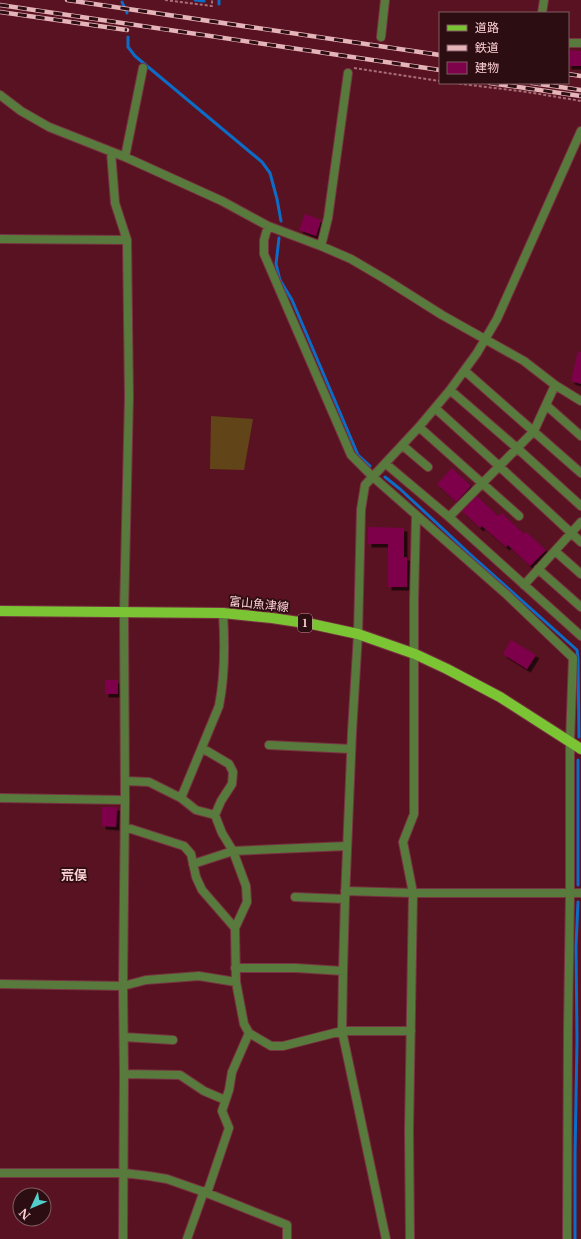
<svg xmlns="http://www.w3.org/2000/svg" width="581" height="1239" viewBox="0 0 581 1239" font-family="'Libre Baskerville','Noto Sans JP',serif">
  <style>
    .green { fill: #624419 }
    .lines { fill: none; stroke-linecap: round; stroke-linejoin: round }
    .stream { stroke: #0c6cc6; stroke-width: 3 }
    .building { fill: #7e014c; filter: url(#shadow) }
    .minor-casing { stroke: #773441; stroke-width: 10 }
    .primary-casing { stroke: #773441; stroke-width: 12 }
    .path { stroke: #a86e78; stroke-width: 2; stroke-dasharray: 3 2; stroke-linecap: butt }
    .minor { stroke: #587b3d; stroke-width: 8 }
    .primary { stroke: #7bc535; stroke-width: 10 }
    .rail-casing { stroke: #e5b4b9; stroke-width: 4.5 }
    .rail { stroke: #2c0d12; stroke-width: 3; stroke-dasharray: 9; stroke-linecap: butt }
    .labels { text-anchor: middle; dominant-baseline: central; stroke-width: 3.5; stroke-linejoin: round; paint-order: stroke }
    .shield { fill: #2c0d12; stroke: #be969a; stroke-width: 1 }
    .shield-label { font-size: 11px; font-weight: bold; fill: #fdd0d4 }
    .street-label { font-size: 12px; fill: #fdd0d4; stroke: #2c0d12 }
    .neighbourhood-label { font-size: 13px; font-weight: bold; fill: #fdd0d4; stroke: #2c0d12 }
  </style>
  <defs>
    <filter id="shadow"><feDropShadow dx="3.5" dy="3.5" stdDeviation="0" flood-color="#0009"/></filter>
  </defs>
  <rect width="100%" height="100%" fill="#591221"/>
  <path class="green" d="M211,416L253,419L244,470L210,469Z"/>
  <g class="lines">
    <path class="stream" d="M195,0L204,1
      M219,0V4
      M122,2L127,13
      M128,37V47L135,56L262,162L270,173L277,199L281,221
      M279,238L276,264L280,280L292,300L358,455L370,466
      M385,477L400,489L472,556L577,650L578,660L579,737
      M578,885V760
      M575,1239V1156L577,1040L576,946L578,902"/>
  </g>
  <path class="building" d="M568,50L581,51V66H568Z
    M305,214L321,220L316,236L299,230Z
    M578,351L581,352V384L571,381Z
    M452,468L471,486L456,502L437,484Z
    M477,496L498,516L502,513L524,534L526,532L546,550L530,566L508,545L506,547L482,526L480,528L462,511Z
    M368,527L404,528V557H407V587H388V544H368Z
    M511,640L536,655L527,669L503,654Z
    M105,680H118V694H105Z
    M102,807H117L116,827L102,826Z"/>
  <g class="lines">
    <g class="minor-casing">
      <path id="minor" d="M542,13L544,0
        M381,37L385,0
        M568,43H581
        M0,95L21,111L49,127L125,157L222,201L268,226L321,246L351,259L385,279L442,315L524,361L555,385L581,401
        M111,152L115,203L127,240L129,397L124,612L125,800L123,986L124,1074L123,1239
        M125,157L143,68
        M268,226L264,240V254L351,455L372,476L506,594L573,658L570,742V893L568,1029L567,1239
        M0,239L127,240
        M321,246L328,218L348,73
        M465,371L581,473
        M450,390L517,448L581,506
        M546,405L581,436
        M435,408L499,466L581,542
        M419,427L519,516
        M402,445L428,467
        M386,464L449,517L581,636
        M449,517L534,431L555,385
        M555,551L581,574
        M538,569L581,607
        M524,585L581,522
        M269,745L351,749
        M202,748L229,764L233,772L232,784L221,801L215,815
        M125,781L149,782L181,798L196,810L215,815L222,833L233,851L246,886L247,902L235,928
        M0,798L125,800
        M181,798L219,706C225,676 225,644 223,613
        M125,827L184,846L191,854L196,877L202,890L235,928L236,982L244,1024L249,1033L271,1046H283L342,1031H411
        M193,864L233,851L347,846
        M345,891L413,893H581
        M295,897L345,899
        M235,968H296L343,971
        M0,984L123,986L146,980L199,976L236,982
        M124,1037L173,1040
        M124,1074L180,1075L204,1091L225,1100
        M0,1173H124L149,1176L167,1179L207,1193L287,1225V1239
        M207,1193L229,1128L222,1111L229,1090L232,1072L249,1033
        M187,1239L204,1191
        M386,1239L342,1031L343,971L345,899L352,732L358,634L361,510L365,485L419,427L450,390L477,353L497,319L581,131
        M410,1239L409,1131L413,893L403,842L414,814V600L416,515"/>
    </g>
    <g class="primary-casing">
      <path id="primary" d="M0,611L223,613L272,618L312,624L358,634L415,654L447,669L500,697L581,749"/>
    </g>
    <path class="path" d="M165,0L212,6V0
      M354,68L440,81
      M454,83L527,92L581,101"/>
    <use href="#minor" class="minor"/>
    <use href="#primary" class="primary"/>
    <g class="rail-casing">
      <path id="rail" d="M67,0L440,55
        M0,5L440,70
        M0,12L127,30
        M568,74L581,76
        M490,83L581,96
        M532,83L581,90"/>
    </g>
    <use href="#rail" class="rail"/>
  </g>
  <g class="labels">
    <rect class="shield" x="298" y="614" width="14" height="18" rx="3"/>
    <g class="shield-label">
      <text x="305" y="623">1</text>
    </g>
    <g class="street-label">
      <text transform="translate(259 604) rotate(6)">富山魚津線</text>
    </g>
    <g class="neighbourhood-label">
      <text x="74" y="875">荒俣</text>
    </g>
  </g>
  <rect x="439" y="12" width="130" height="72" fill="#2c0d12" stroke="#805b60"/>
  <rect x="447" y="25" width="20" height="6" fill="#7bc535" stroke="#805b60"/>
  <text x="475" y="32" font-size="12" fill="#fdd0d4">道路</text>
  <rect x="447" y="45" width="20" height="6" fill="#e5b4b9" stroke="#805b60"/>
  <text x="475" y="52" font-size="12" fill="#fdd0d4">鉄道</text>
  <rect x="447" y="62" width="20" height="12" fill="#7e014c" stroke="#805b60"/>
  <text x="475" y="72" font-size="12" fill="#fdd0d4">建物</text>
  <g transform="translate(32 1207) rotate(226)"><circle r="19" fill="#2c0d12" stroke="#805b60"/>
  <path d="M0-3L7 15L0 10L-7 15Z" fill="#53cdcb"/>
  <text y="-6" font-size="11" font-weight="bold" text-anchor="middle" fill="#fdd0d4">N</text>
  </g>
</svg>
